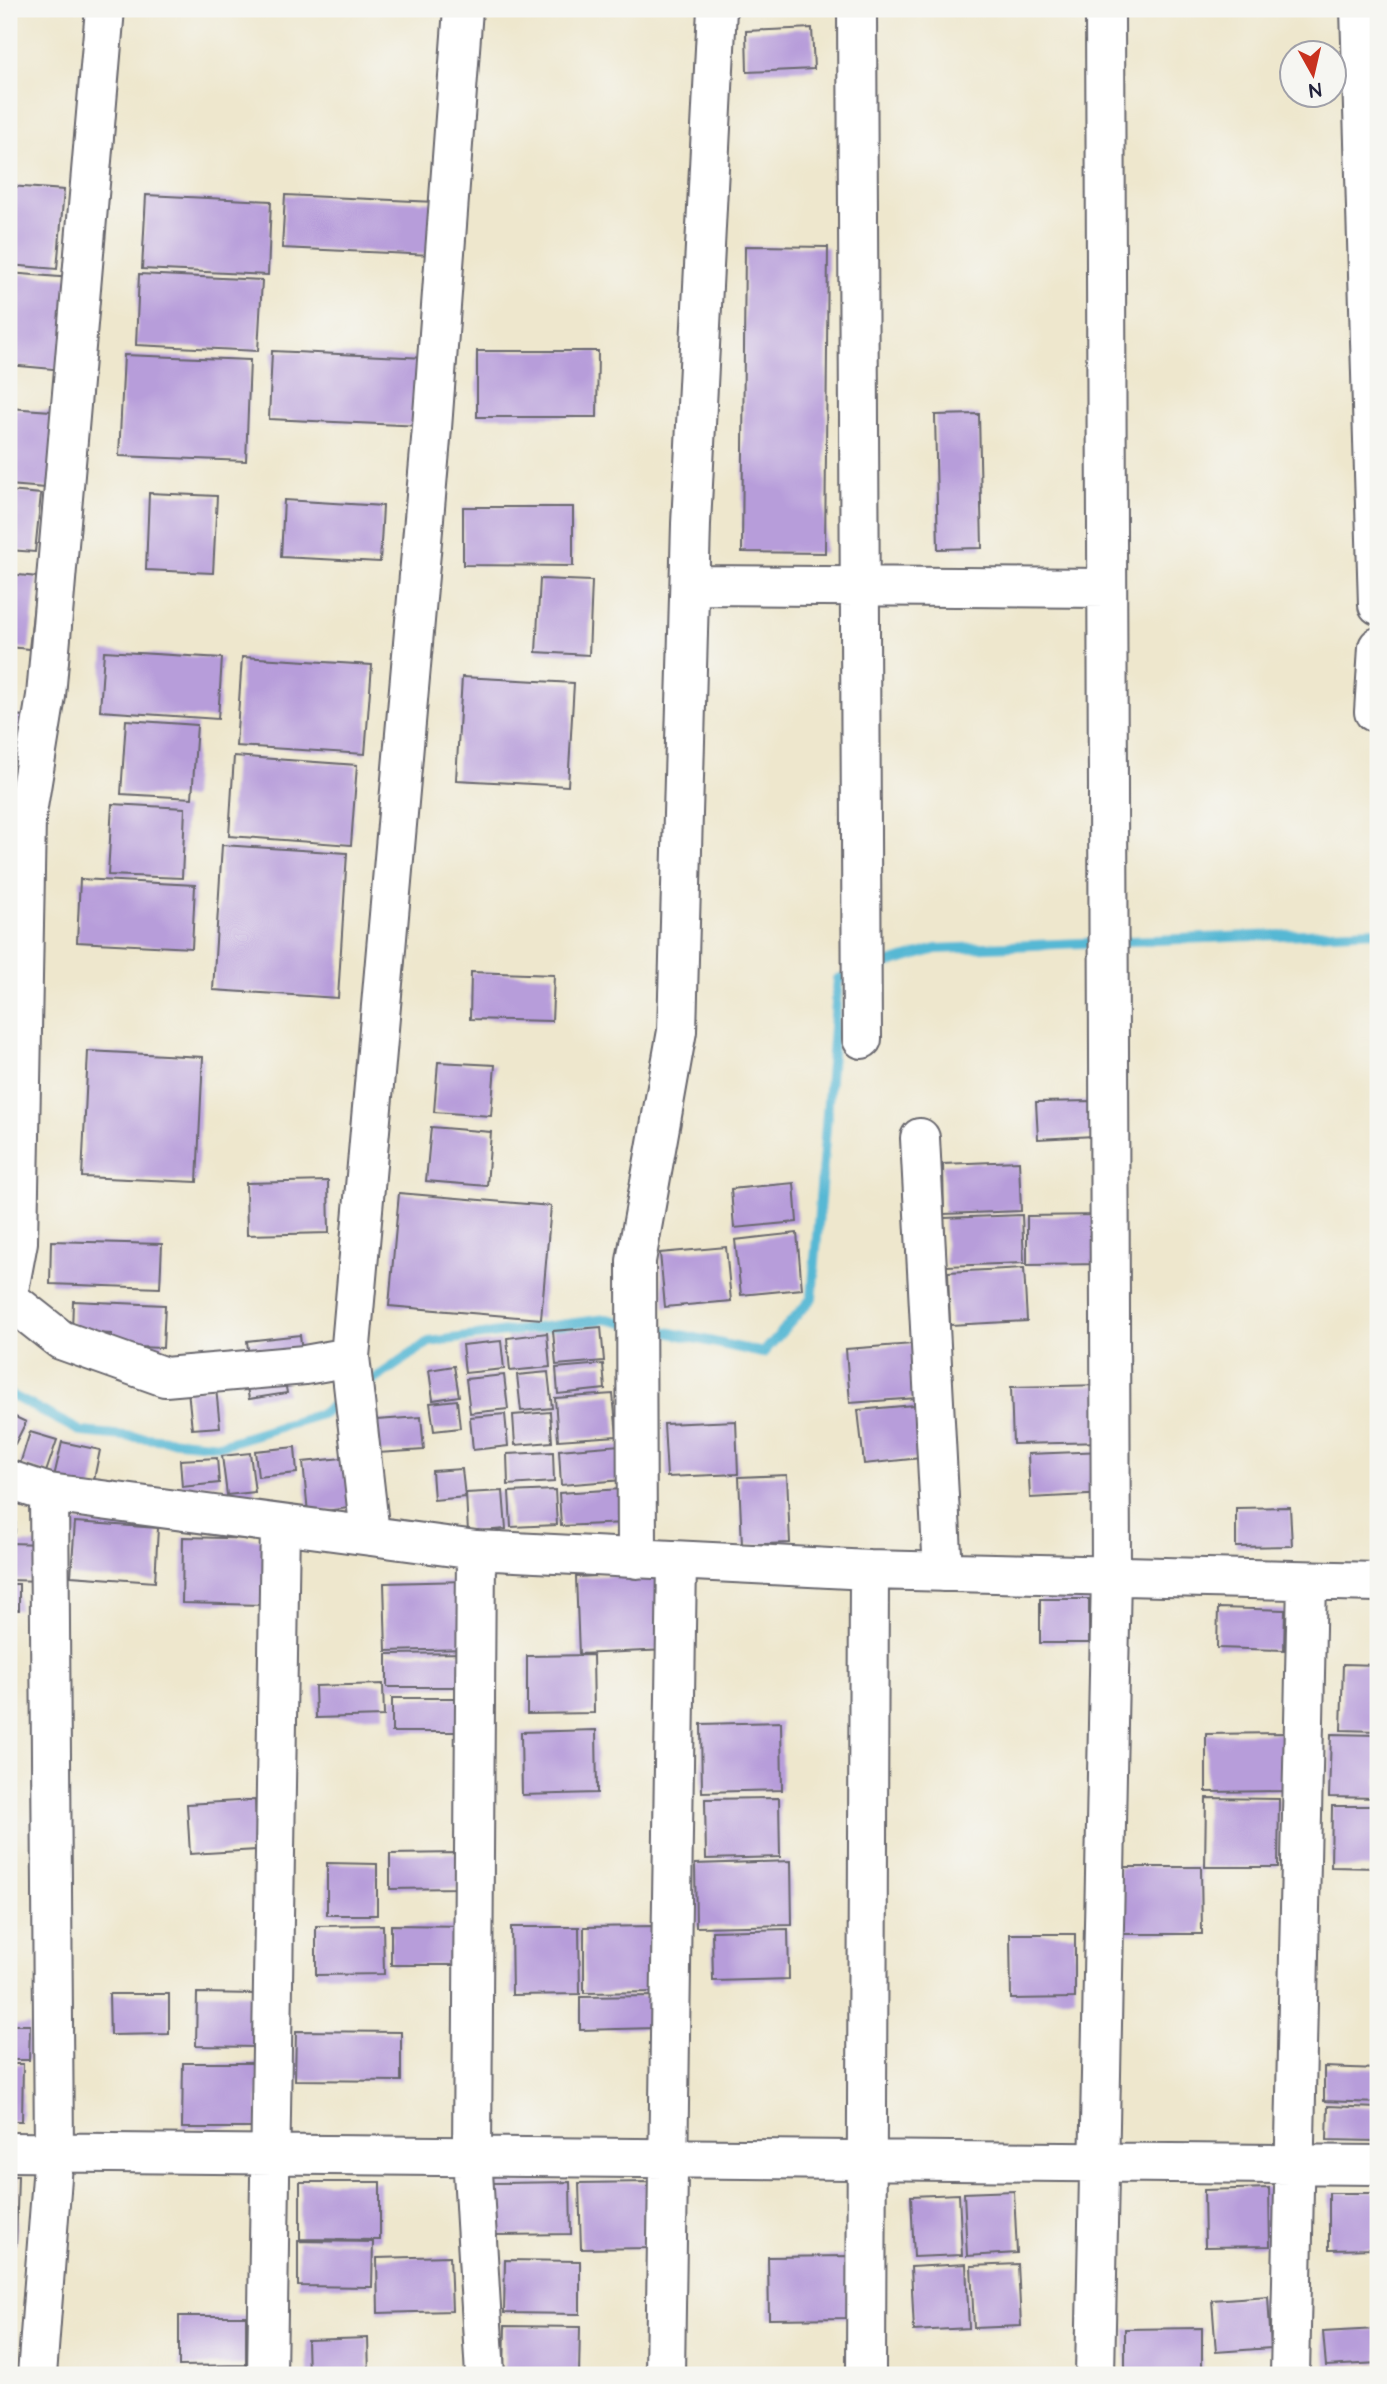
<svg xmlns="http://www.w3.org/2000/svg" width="1387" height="2384" viewBox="0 0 1387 2384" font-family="'Architects Daughter',sans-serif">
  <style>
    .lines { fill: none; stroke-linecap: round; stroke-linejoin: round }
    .stream { stroke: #56b8d4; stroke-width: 10 }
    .building { fill: #b79dda }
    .street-casing { stroke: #69676e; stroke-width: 42 }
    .street { stroke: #fff; stroke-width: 38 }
  </style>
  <rect width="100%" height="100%" fill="#f6f6f2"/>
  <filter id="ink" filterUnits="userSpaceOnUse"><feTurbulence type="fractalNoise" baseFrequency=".0143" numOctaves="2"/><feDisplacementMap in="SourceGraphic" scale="14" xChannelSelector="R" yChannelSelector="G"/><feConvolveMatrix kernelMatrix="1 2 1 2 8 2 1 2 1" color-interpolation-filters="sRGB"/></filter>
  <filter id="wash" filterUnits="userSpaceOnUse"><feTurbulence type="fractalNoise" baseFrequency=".00686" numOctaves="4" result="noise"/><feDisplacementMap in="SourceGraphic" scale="28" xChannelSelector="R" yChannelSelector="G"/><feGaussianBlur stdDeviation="1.57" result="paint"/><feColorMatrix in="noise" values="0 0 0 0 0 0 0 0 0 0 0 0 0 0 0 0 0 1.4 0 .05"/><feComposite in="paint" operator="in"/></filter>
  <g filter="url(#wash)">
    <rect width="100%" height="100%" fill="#eee7cd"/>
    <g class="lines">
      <path class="stream" d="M870,969L936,949L1378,931
        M644,1327L763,1353L812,1298L838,979L854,974
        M363,1387L429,1342L606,1319L629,1324
        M9,1394L82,1432L221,1445L321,1414L346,1397"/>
    </g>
    <g id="blocks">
      <path class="building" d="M812,28L814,69L747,72L746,31Z
        M9,186L64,190L57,269L9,265Z
        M146,195L271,201L268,275L142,269Z
        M285,195L435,202L432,255L282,248Z
        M745,246L828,247L825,553L742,552Z
        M9,273L72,278L64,370L9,365Z
        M139,274L262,280L258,351L136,345Z
        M272,351L426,358L422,426L269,419Z
        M477,351H598L597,417H477Z
        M124,355L250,360L246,461L119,456Z
        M9,408L65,412L58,489L9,485Z
        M979,414L982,548L938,549L935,415Z
        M9,491L41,494L35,552L9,550Z
        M149,493L217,496L213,573L146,570Z
        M284,500L383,506L380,562L281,557Z
        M463,507H573V566L463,565Z
        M9,574L37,577L29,649L9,647Z
        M540,579L592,581L589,655L536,652Z
        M104,651L222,658L218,719L100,711Z
        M242,657L372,665L365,754L236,746Z
        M462,677L574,683L568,786L456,780Z
        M9,715L26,716L24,757L9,756Z
        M126,720L197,725L192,798L121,794Z
        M234,756L357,765L351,845L229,836Z
        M112,804L185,808L182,878L108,875Z
        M222,845L347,853L338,998L213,990Z
        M80,879L195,885L192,948L77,942Z
        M471,972L554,975L552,1021L470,1019Z
        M88,1051L203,1057L197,1182L82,1177Z
        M438,1062L495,1065L491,1116L434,1112Z
        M1093,1101L1094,1136L1038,1139L1036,1102Z
        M431,1127L491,1132L487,1186L426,1181Z
        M1019,1161L1021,1211L944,1214L943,1164Z
        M328,1181L329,1233L247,1235L246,1183Z
        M794,1183L797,1222L734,1228L731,1189Z
        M399,1193L551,1206L541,1319L389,1306Z
        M1022,1215L1024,1263L946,1266L944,1218Z
        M1101,1215V1264L1027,1265V1216Z
        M797,1233L802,1289L741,1295L735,1240Z
        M51,1241L162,1244L160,1288L50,1284Z
        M726,1247L731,1301L665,1307L660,1253Z
        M1024,1268L1027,1321L950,1325L948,1272Z
        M73,1301L165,1305L163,1348L112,1346V1334L72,1332Z
        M601,1327L604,1361L556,1365L553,1331Z
        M547,1333L550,1367L510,1371L507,1338Z
        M300,1335L303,1361L250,1367L247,1341Z
        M501,1341L504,1369L465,1373L462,1345Z
        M913,1344L917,1398L850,1403L846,1349Z
        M603,1364L605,1389L558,1394L556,1368Z
        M454,1366L459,1396L433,1400L429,1370Z
        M283,1370L287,1393L249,1399L245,1376Z
        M548,1372L552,1408L521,1411L517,1375Z
        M504,1375L508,1409L470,1413L466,1379Z
        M1105,1385L1106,1442L1013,1444L1011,1387Z
        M216,1388L220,1427L192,1429L188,1390Z
        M613,1394L617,1436L558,1440L555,1398Z
        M457,1400L460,1428L434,1431L430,1403Z
        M925,1404L930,1457L864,1464L858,1410Z
        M550,1412L552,1442L515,1445L513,1415Z
        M9,1414L26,1422L15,1444L9,1441Z
        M505,1414L508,1446L473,1450L470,1417Z
        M421,1417L424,1450L378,1453L376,1420Z
        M736,1421L738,1474L667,1477L664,1424Z
        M30,1432L57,1440L46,1472L20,1464Z
        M62,1442L100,1450L92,1489L53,1481Z
        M620,1445L623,1480L561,1485L559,1450Z
        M295,1447L297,1473L258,1477L255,1451Z
        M1105,1451L1107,1494L1030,1498L1028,1454Z
        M553,1452L554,1482L508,1485L507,1454Z
        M250,1453L255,1492L227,1495L222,1456Z
        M352,1457L357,1507L308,1513L303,1462Z
        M217,1458L219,1483L182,1487L180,1460Z
        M462,1469L465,1497L434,1500L432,1471Z
        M787,1475L790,1543L742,1545L739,1477Z
        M622,1489L624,1523L561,1526L559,1493Z
        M555,1490L557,1525L511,1527L509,1492Z
        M503,1491L506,1529L468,1532L466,1493Z
        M1290,1507L1292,1546L1236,1547V1508Z
        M9,1510H16L15,1533H9Z
        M75,1522L158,1528L155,1582L71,1576Z
        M183,1537L267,1539L265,1605L182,1603Z
        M9,1543L43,1544L42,1581L9,1580Z
        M664,1573L667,1650L579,1654L576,1577Z
        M467,1581L468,1649L386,1651L384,1583Z
        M9,1584H19V1610H9Z
        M1040,1599H1089V1643H1040Z
        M1218,1608L1285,1610L1284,1650L1217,1648Z
        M470,1653V1687H387V1654Z
        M593,1655L594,1713L527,1714V1656Z
        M1343,1664L1378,1665V1731L1341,1730Z
        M383,1684L384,1716L316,1718L315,1686Z
        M392,1698H461V1732H392Z
        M781,1722L782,1790L702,1792L701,1724Z
        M596,1730L597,1793L522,1795L521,1732Z
        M1287,1733L1288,1791L1206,1792V1734Z
        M1331,1734L1378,1735V1798L1329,1797Z
        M779,1798L780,1857L706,1859L705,1799Z
        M1206,1798L1279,1799L1278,1867H1205Z
        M255,1800L257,1850L190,1854L187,1804Z
        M1332,1806H1378V1868L1331,1867Z
        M459,1853V1888L390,1889V1854Z
        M791,1861L792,1925L696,1927L695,1864Z
        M327,1863L377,1864V1915H327Z
        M1119,1867H1201L1202,1934H1120Z
        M383,1925L384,1974L316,1975V1926Z
        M391,1925L469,1926V1965H391Z
        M655,1926L656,1992L584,1993V1927Z
        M511,1927H579L580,1994L512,1995Z
        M788,1929L789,1979L713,1981L712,1931Z
        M1010,1934H1075V1998L1011,1999Z
        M197,1993L258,1994L257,2047L196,2046Z
        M109,1994H169V2034L110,2035Z
        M655,1996V2028L580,2030V1997Z
        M9,2025H30L29,2060H9Z
        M296,2031L401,2032V2081L295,2080Z
        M183,2063H259L258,2128H182Z
        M9,2064H23L22,2121H9Z
        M1324,2067L1378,2069V2103L1324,2101Z
        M1328,2106L1378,2108V2141L1327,2140Z
        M9,2176H18L16,2245L9,2244Z
        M300,2182H380V2240L300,2239Z
        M570,2182L571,2234L491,2235V2183Z
        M651,2182L652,2248L581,2249L579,2183Z
        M1269,2188L1270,2246L1205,2247L1204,2190Z
        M1014,2191L1017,2253L967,2256L964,2193Z
        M1329,2193H1378V2249L1329,2250Z
        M959,2194L962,2255L914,2257L911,2196Z
        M298,2241L373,2242L372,2287L298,2286Z
        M450,2256L452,2311L378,2313L377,2258Z
        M847,2256L848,2318L769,2319L768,2257Z
        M505,2260L580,2261V2314L504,2313Z
        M966,2264L969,2328L914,2331L911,2267Z
        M1018,2264L1021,2326L974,2328L971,2266Z
        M1268,2296L1271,2348L1216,2352L1212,2300Z
        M179,2316H246V2365L179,2366Z
        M505,2326L580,2327L579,2375H504Z
        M1202,2328V2375H1125V2329Z
        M1377,2329L1378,2363L1326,2366L1323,2332Z
        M368,2338L369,2375H308L307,2340Z"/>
    </g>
  </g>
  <g filter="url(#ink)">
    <use href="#blocks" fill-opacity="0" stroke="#69676e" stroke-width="2"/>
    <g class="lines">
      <g class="street-casing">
        <path id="street" d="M857,9L862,1039
          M1360,9L1378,605
          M690,585L1107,588
          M1374,712L1378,647
          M920,1138L943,1572
          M9,1290L18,1242L26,819L46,696L105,9
          M9,1299L61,1340L165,1377L305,1365L350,1357
          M9,1480L49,1493L476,1550L869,1570L1378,1582
          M370,1534L350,1357L432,428L463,9
          M476,1550L472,2155L485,2375
          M637,1559L636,1261L677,1031L691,524L717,9
          M9,2152L1378,2165
          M37,2375L54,2151L49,1493
          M267,2375L280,1524
          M665,2375L677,1561
          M866,2375L869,1570
          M1095,2375L1111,1574L1105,9
          M1290,2375L1307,1581"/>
      </g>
      <use href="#street" class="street"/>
    </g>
  </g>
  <rect width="1387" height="2384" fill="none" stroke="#f6f6f2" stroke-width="35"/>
  <g transform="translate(1313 74) rotate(172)"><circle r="33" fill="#f6f6f2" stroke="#a1a1a9" stroke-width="2"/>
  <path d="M0-5L12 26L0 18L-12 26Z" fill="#c8321e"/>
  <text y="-10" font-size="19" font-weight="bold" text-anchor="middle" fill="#22223b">N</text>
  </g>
</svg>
